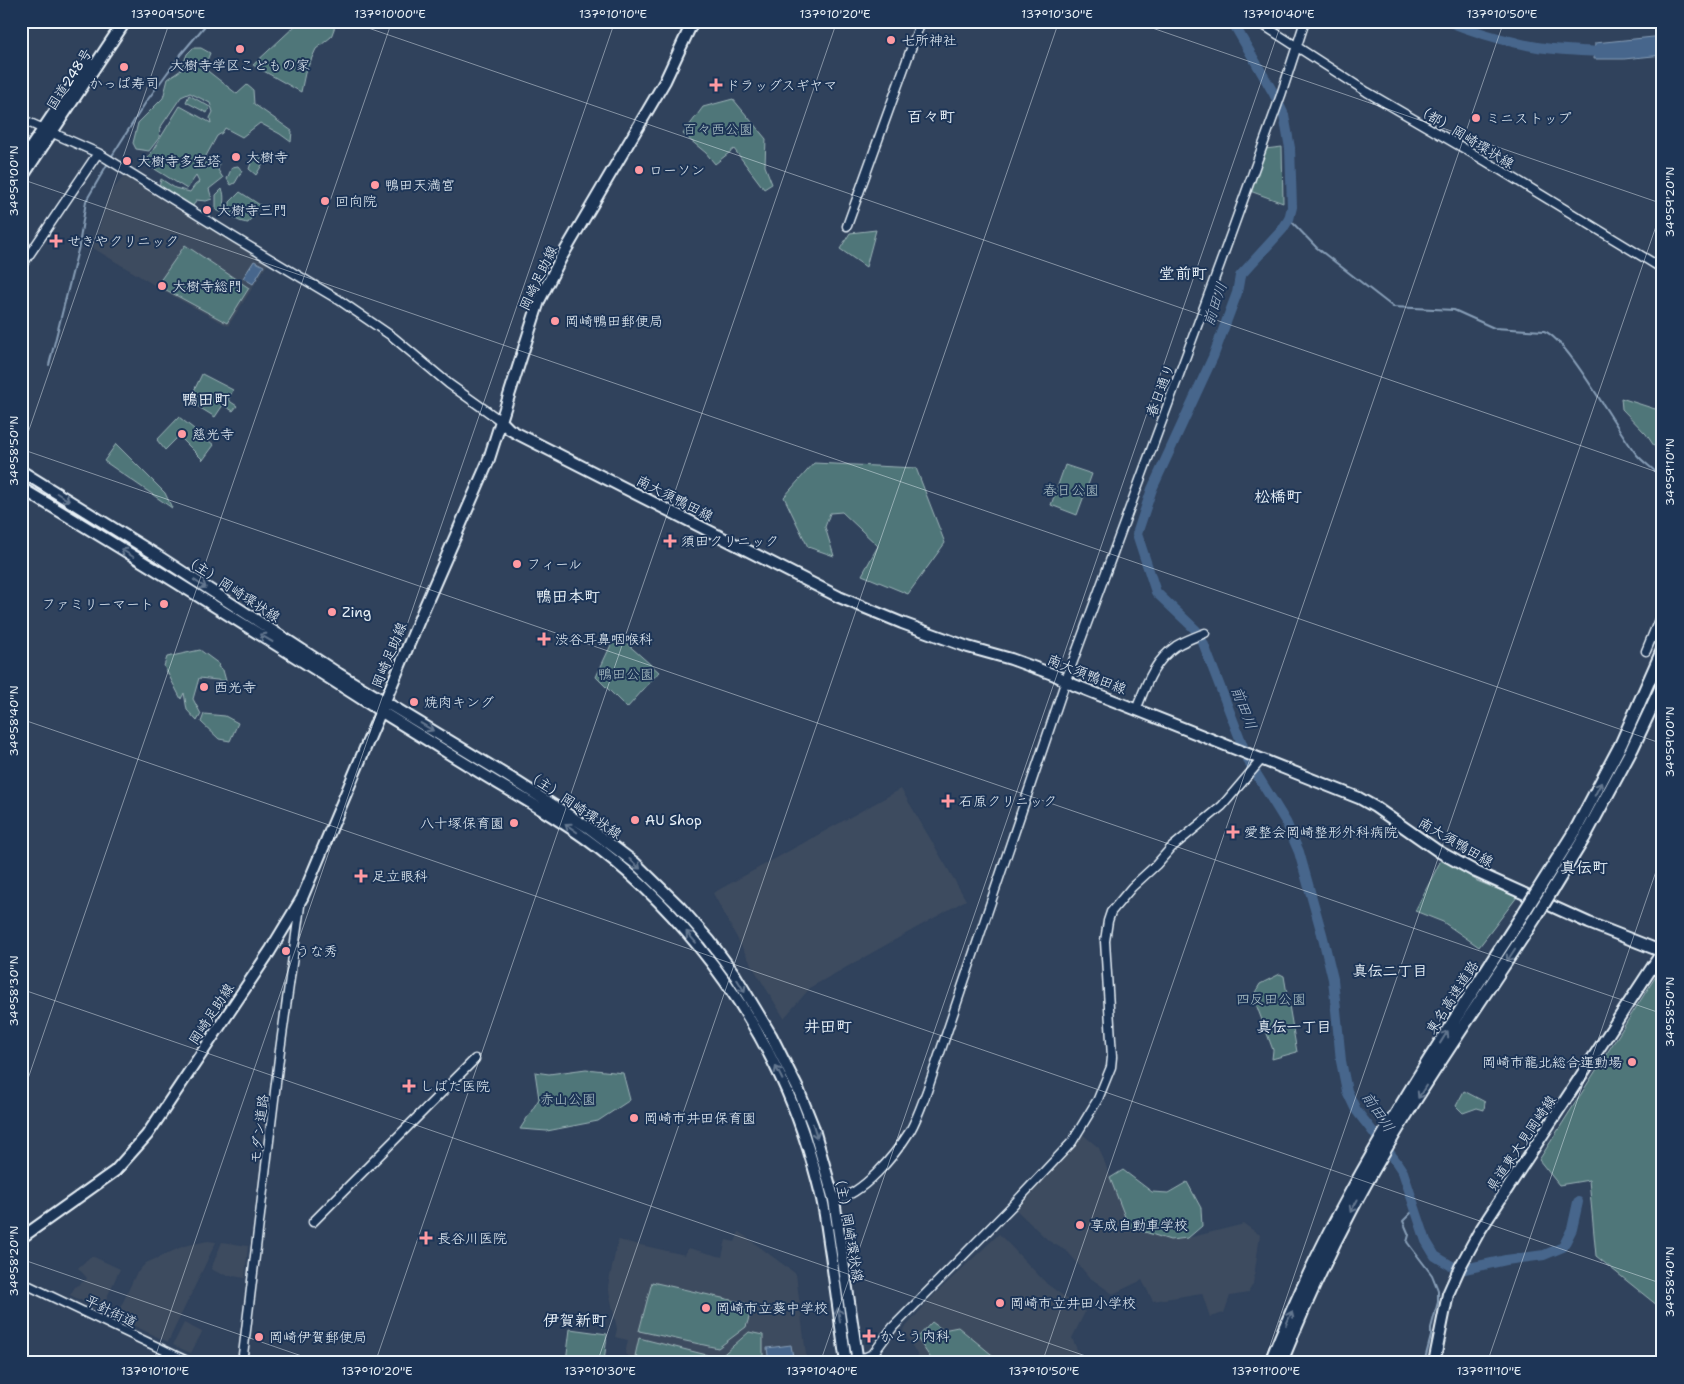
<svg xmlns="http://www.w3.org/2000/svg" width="1684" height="1384" viewBox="0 0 1684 1384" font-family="'Shantell Sans','Klee One',sans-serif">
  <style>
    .built { fill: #3d4b5f }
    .green { fill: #507679; stroke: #9cb4b8 }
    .water { fill: #47668c; stroke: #879eb7 }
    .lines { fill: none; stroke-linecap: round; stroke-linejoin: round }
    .stream { stroke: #879eb7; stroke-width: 2 }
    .river { stroke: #47668c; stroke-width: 10 }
    .minor-casing { stroke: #e8f1f8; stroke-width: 11 }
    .major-casing { stroke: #e8f1f8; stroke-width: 14 }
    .highway-casing { stroke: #e8f1f8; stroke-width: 15 }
    .minor { stroke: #1d3557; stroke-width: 8 }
    .major { stroke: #1d3557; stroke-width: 10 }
    .highway { stroke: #1d3557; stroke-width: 11 }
    .highway-bridge-casing { stroke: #e8f1f8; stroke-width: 15; stroke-linecap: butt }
    .highway-bridge { stroke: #1d3557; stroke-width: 11 }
    .oneway { stroke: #64778f }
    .ticks { fill: none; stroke: #e8f1f8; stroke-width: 1; stroke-opacity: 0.45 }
    .poi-dot { fill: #ff9aa2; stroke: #1d3557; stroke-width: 2 }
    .labels { text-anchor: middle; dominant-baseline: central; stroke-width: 4; stroke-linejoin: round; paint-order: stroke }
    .poi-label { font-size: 14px; fill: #e8f1f8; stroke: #1d3557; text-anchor: start }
    .street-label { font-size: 14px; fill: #e8f1f8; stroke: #1d3557 }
    .park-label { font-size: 14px; fill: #abc0c5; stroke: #1d3557 }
    .water-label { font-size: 15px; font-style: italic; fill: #b0c0d2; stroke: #1d3557 }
    .neighbourhood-label { font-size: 15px; font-weight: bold; fill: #e8f1f8; stroke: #1d3557 }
    .quarter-label { font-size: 16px; font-weight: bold; fill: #e8f1f8; stroke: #1d3557 }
    .neatline { fill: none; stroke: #e8f1f8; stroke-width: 2 }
    .ticks-label { font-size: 12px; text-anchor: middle; fill: #e8f1f8 }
  </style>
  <rect width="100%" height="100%" fill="#30425c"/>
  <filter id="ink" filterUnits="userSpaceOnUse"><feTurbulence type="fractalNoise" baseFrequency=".02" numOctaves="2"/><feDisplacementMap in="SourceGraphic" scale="10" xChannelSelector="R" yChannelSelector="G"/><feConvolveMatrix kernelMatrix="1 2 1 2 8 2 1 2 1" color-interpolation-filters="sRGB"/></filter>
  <g filter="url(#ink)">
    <path class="built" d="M126,173L269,262L228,326L169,294L93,248L108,196Z
      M901,789L966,900L811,987L784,1018L751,964L713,893Z
      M1081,1133L1099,1148L1130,1227L1170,1240L1188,1238L1244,1224L1260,1235L1253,1284L1248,1293L1230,1296L1224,1313L1210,1317L1202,1293L1153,1301L1142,1280L1113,1294L1089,1277L1068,1252L1049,1241L1014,1208Z
      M739,1232L796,1274L807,1363H638L625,1354L628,1340L615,1337L617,1329L608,1286L618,1240L685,1255L688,1248L722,1257L726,1240L735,1242Z
      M999,1234L1047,1284L1085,1312L1072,1338L1083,1363H922L903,1330L934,1295Z
      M208,1241L216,1242L168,1342L116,1317L136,1274L146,1263L184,1246Z
      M222,1242L248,1246L245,1278L221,1274L211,1269Z
      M90,1257H94L120,1269L101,1310L70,1295L75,1287L86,1280L87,1278L78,1268Z
      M184,1323L202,1332L191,1353L173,1345Z"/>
    <path class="green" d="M297,21H337L331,37L316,49L305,73L301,92L253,65L296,25Z
      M193,48H201L210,53L204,68L237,94L247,85L253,90L254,104L292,131L291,142L280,134L260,123L242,137L225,128L222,133L217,136L201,165H203L213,156L219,163L218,170L223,178L209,189L212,199L206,201L196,200L193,206L178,199L159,187L161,179L175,188L190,192L195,185L199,182L196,176L187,189L145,163L180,106L211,123L210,118L213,112L210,103L190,93L181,97L160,128L159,138L149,151L136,149L133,143L138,123L163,98L168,79L181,70L187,54Z
      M189,95L210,107L207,113L186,102Z
      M733,99L766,139L765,166L772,184L764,189L734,149L715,164L706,153L683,134L703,107Z
      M1282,147L1283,203L1250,191L1265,149Z
      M256,155L261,158L262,165L256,175L249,169L252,160Z
      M238,166L242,171L235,183L231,185L227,179L232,167Z
      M222,189C225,195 224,205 221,212L216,210V195Z
      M240,192L260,205L248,223C234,221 229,216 230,202Z
      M876,230L866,267L840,249L850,233Z
      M185,245L249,288L227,323L157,285Z
      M202,374L233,390L228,400L237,406L233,411L223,405L215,417L189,401Z
      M1621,398L1655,409L1663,401V459L1646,434L1622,409Z
      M179,417L214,445L203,460L179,436L165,450L157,440Z
      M116,444L165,493L172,508L104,461Z
      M814,463L916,468L945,543L908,594L862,575L878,546L842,512L830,513L825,527L834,556L808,547L784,497Z
      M1065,465L1092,474L1077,515L1051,505Z
      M616,634L659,672L627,708L596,677Z
      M200,650L219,664L218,667L223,670L226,681L199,678L193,699L201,714L197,721L187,710L184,693L181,699L164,666L167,657Z
      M204,714L225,716L238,723L230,741L219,739L201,722Z
      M1442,858L1477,881L1517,897L1479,947L1443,922L1415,911Z
      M1663,965V1310L1596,1256L1589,1180L1559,1185L1539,1160Z
      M1280,974L1284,976L1297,1052L1272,1059L1273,1050L1253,996L1260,984Z
      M586,1069L623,1073L630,1100L598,1121L547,1131L520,1129L539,1099L535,1072L549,1074Z
      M1464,1091L1485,1102L1484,1110L1477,1108L1463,1113L1456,1106Z
      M1123,1170L1152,1192L1168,1193L1187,1182L1201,1208L1202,1226L1188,1238L1170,1240L1129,1227L1110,1178Z
      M652,1282L753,1305L746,1327L718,1348L639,1331Z
      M932,1322L943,1330L958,1327L1002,1363H934L917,1338Z
      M570,1329L607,1334L604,1363L566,1361Z
      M749,1332L763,1335V1363H719L718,1359Z
      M639,1338L707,1355L706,1363H650L635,1356Z"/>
    <path class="water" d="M1663,36V55L1624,59H1594L1595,43Z
      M254,261L264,266L253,284L243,278Z
      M791,1345L794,1363H769L767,1348Z"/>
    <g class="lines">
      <path class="stream" d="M110,159L146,102L181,54L209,21
        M1289,219L1317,248L1393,307L1454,310L1494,328L1544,331C1569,340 1616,430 1637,455C1643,462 1651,467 1657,473
        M49,365L79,246L86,201L108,163
        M1415,1209L1403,1221L1409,1235L1407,1242L1432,1275L1438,1290V1302L1431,1328V1336L1424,1363"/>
      <path class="river" d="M1232,21L1274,94L1284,115L1290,148L1292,207L1289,219L1282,230L1240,276L1237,293L1213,357L1152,489L1137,534L1156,592L1196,630L1202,640L1249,762L1286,822L1299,852L1322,934L1333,979L1341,1061L1347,1091L1356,1110L1395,1160L1403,1172L1426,1241L1435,1256L1450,1265L1460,1270L1506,1260L1544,1255L1563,1247L1572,1229L1578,1202
        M1447,21C1470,30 1494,38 1518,43C1547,50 1578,51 1607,52"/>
      <g class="minor-casing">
        <path id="minor" d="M1257,21L1367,92L1484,160L1663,269
          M21,119L98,153L235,238L339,300L393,337L449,384L501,421
          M847,226L921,21
          M21,267L98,153
          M1646,651L1663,610
          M1136,710C1146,685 1153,662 1176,646C1184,641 1195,637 1205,633
          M834,1200C863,1195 895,1155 910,1131C917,1119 922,1104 927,1091L1066,680L1220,264L1281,95L1305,21
          M313,1222L475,1059
          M21,1282L191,1363
          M846,1360L866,1357L873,1354L893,1327L1012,1206L1072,1142L1098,1099L1111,1067L1112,1057L1105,941L1108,921L1111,912L1132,887L1156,865L1171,848L1222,806L1262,759
          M242,1363L280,1050L300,906"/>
      </g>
      <g class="major-casing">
        <path id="major" d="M501,421L509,429L516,433L839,597L902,623L968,647L1011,659L1055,675L1074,685L1359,798L1375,807L1438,851L1476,872L1589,923L1663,952
          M21,471L158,556L339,674L509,777L589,828L635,863L680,907L709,940L735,975L771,1035L799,1091L813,1126L834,1200L858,1363
          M21,488C145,562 268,639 390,717C426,739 462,762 499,784C528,801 557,818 585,838C669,899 737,984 781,1078C799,1116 812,1158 822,1199C826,1217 828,1237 831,1255C836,1291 841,1327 846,1363
          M21,1238L115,1171L147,1135L270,951L302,898L425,606L488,462L539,301L561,258L665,81L693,21
          M1434,1363L1448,1294L1460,1267L1479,1232L1662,952"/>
      </g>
      <g class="highway-casing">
        <path id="highway" d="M21,163L88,63
          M21,178L125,21
          M1575,831L1621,744L1663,649
          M1584,838L1632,749L1663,683
          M1270,1363C1292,1309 1316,1256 1344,1205C1399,1103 1463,1006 1526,909
          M1281,1363C1302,1311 1325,1260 1351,1211C1405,1108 1474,1012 1537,915"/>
      </g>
      <use href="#minor" class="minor"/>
      <use href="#major" class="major"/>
      <use href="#highway" class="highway"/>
      <g class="highway-bridge-casing">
        <path id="highway-bridge" d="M1526,909L1575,831
          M1537,915L1584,838"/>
      </g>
      <use href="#highway-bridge" class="highway-bridge"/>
    </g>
    <defs><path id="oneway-shaft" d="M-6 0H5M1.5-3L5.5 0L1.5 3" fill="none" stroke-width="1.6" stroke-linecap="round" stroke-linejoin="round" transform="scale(1.25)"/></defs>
    <g class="oneway">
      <use href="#oneway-shaft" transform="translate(63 497) rotate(32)"/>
      <use href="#oneway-shaft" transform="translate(127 553) rotate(-148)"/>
      <use href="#oneway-shaft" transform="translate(200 584) rotate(34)"/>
      <use href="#oneway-shaft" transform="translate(266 638) rotate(-149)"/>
      <use href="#oneway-shaft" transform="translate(427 727) rotate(31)"/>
      <use href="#oneway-shaft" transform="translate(1598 789) rotate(-63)"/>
      <use href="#oneway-shaft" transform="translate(571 828) rotate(-145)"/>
      <use href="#oneway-shaft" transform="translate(635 864) rotate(42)"/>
      <use href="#oneway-shaft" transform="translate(691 937) rotate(-131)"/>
      <use href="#oneway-shaft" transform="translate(1511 955) rotate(123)"/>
      <use href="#oneway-shaft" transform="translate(741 986) rotate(59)"/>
      <use href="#oneway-shaft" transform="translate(1444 1037) rotate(-58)"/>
      <use href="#oneway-shaft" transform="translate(779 1073) rotate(-117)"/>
      <use href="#oneway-shaft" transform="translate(1422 1092) rotate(122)"/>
      <use href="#oneway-shaft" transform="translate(815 1131) rotate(73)"/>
      <use href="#oneway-shaft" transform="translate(1354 1206) rotate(119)"/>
      <use href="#oneway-shaft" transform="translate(839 1315) rotate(-98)"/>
      <use href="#oneway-shaft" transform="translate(1289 1318) rotate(-66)"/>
    </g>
  </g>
  <path class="ticks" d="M348,21L1663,474M1132,21L1663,204M21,179L1663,744M21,449L1663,1014M21,453L170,21M21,719L1663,1284M21,989L1106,1363M21,1099L392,21M21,1259L322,1363M153,1363L615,21M375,1363L837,21M597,1363L1059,21M820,1363L1282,21M1042,1363L1504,21M1264,1363L1663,206M1487,1363L1663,851"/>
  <g class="poi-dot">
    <circle cx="891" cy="40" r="5"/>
    <circle cx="240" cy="49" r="5"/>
    <circle cx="124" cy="67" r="5"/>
    <path d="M713.5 77.5h5v5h5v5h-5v5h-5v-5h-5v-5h5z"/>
    <circle cx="1476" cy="118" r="5"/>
    <circle cx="236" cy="157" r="5"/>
    <circle cx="127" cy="161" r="5"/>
    <circle cx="639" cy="170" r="5"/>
    <circle cx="375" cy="185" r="5"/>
    <circle cx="325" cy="201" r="5"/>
    <circle cx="207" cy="210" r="5"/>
    <path d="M53.5 233.5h5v5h5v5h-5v5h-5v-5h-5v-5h5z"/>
    <circle cx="162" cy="286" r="5"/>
    <circle cx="555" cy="321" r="5"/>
    <circle cx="182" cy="434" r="5"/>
    <path d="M667.5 533.5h5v5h5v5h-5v5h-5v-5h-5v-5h5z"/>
    <circle cx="517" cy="564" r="5"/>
    <circle cx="164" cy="604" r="5"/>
    <circle cx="332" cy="612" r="5"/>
    <path d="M541.5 631.5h5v5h5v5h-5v5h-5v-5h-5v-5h5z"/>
    <circle cx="204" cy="687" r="5"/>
    <circle cx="414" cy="702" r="5"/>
    <path d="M945.5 793.5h5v5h5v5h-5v5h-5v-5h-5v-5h5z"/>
    <circle cx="635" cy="820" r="5"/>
    <circle cx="514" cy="823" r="5"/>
    <path d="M1230.5 824.5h5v5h5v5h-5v5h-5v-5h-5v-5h5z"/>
    <path d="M358.5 868.5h5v5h5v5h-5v5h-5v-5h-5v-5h5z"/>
    <circle cx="286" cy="951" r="5"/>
    <circle cx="1632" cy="1062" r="5"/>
    <path d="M406.5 1078.5h5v5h5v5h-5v5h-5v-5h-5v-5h5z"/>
    <circle cx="634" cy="1118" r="5"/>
    <circle cx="1080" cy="1225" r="5"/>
    <path d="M423.5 1230.5h5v5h5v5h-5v5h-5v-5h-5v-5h5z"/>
    <circle cx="1000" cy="1303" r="5"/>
    <circle cx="706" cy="1308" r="5"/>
    <path d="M866.5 1328.5h5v5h5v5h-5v5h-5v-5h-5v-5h5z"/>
    <circle cx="259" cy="1337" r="5"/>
  </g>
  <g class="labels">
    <g class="poi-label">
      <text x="901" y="40">七所神社</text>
      <text x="240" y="65" text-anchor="middle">大樹寺学区こどもの家</text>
      <text x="124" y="83" text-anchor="middle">かっぱ寿司</text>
      <text x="726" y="85">ドラッグスギヤマ</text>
      <text x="1486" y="118">ミニストップ</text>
      <text x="246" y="157">大樹寺</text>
      <text x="137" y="161">大樹寺多宝塔</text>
      <text x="649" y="170">ローソン</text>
      <text x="385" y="185">鴨田天満宮</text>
      <text x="335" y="201">回向院</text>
      <text x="217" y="210">大樹寺三門</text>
      <text x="67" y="241">せきやクリニック</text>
      <text x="172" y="286">大樹寺総門</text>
      <text x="565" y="321">岡崎鴨田郵便局</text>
      <text x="192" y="434">慈光寺</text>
      <text x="681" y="541">須田クリニック</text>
      <text x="527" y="564">フィール</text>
      <text x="154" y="604" text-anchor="end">ファミリーマート</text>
      <text x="342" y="612">Zing</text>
      <text x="555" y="639">渋谷耳鼻咽喉科</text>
      <text x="214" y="687">西光寺</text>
      <text x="424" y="702">焼肉キング</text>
      <text x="959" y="801">石原クリニック</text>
      <text x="645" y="820">AU Shop</text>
      <text x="504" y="823" text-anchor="end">八十塚保育園</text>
      <text x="1244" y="832">愛整会岡崎整形外科病院</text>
      <text x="372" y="876">足立眼科</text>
      <text x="296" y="951">うな秀</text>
      <text x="1622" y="1062" text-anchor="end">岡崎市龍北総合運動場</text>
      <text x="420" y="1086">しばた医院</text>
      <text x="644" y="1118">岡崎市井田保育園</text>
      <text x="1090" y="1225">享成自動車学校</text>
      <text x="437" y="1238">長谷川医院</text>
      <text x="1010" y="1303">岡崎市立井田小学校</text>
      <text x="716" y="1308">岡崎市立葵中学校</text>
      <text x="880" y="1336">かとう内科</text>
      <text x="269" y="1337">岡崎伊賀郵便局</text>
    </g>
    <g class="street-label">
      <text transform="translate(69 79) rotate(-57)">国道248号</text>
      <text transform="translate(1465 136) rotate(31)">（都）岡崎環状線</text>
      <text transform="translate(538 278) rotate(-65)">岡崎足助線</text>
      <text transform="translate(1160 390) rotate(-69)">春日通り</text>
      <text transform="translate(675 498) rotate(27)">南大須鴨田線</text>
      <text transform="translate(232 588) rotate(33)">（主）岡崎環状線</text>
      <text transform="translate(389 655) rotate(-68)">岡崎足助線</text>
      <text transform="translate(1087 674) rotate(22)">南大須鴨田線</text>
      <text transform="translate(574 804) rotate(34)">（主）岡崎環状線</text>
      <text transform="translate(1456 842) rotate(30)">南大須鴨田線</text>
      <text transform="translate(1452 997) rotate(-57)">東名高速道路</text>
      <text transform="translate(211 1014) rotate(-57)">岡崎足助線</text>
      <text transform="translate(259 1129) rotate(-83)">モダン道路</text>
      <text transform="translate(1521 1143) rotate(-56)">県道東大見岡崎線</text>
      <text transform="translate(849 1227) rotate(80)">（主）岡崎環状線</text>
      <text transform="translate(111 1311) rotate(26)">平針街道</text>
    </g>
    <g class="park-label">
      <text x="718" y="129">百々西公園</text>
      <text x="1071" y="490">春日公園</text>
      <text x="626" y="674">鴨田公園</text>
      <text x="1271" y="999">四反田公園</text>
      <text x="568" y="1099">赤山公園</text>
    </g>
    <g class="water-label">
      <text transform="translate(1215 304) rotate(-71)">前田川</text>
      <text transform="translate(1244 708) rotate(69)">前田川</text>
      <text transform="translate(1378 1112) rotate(56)">前田川</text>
    </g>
    <g class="neighbourhood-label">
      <text x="1390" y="971">真伝二丁目</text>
      <text x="1294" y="1027">真伝一丁目</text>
    </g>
    <g class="quarter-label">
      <text x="931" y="116">百々町</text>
      <text x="1183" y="273">堂前町</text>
      <text x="206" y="399">鴨田町</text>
      <text x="1278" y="496">松橋町</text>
      <text x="568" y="596">鴨田本町</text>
      <text x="1584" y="867">真伝町</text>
      <text x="828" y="1026">井田町</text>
      <text x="575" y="1320">伊賀新町</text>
    </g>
  </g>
  <rect width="1684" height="1384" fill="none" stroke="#1d3557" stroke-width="55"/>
  <rect x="28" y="28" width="1628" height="1328" class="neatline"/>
  <g class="ticks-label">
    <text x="168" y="18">137°09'50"E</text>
    <text x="390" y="18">137°10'00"E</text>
    <text x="613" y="18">137°10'10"E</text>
    <text x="835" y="18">137°10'20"E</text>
    <text x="1057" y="18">137°10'30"E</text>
    <text x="1279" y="18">137°10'40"E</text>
    <text x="1502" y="18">137°10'50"E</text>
    <text transform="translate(14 181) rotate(-90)" y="4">34°59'00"N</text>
    <text transform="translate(1670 202) rotate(-90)" y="4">34°59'20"N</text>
    <text transform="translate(14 451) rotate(-90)" y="4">34°58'50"N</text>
    <text transform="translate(1670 472) rotate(-90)" y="4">34°59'10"N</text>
    <text transform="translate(14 721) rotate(-90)" y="4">34°58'40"N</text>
    <text transform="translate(1670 742) rotate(-90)" y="4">34°59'00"N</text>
    <text transform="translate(14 991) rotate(-90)" y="4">34°58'30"N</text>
    <text transform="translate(1670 1012) rotate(-90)" y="4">34°58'50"N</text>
    <text transform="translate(14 1261) rotate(-90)" y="4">34°58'20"N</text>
    <text transform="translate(1670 1282) rotate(-90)" y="4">34°58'40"N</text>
    <text x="155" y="1375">137°10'10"E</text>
    <text x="377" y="1375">137°10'20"E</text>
    <text x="600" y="1375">137°10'30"E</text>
    <text x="822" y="1375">137°10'40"E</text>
    <text x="1044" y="1375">137°10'50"E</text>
    <text x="1266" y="1375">137°11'00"E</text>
    <text x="1489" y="1375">137°11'10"E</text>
  </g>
</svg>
